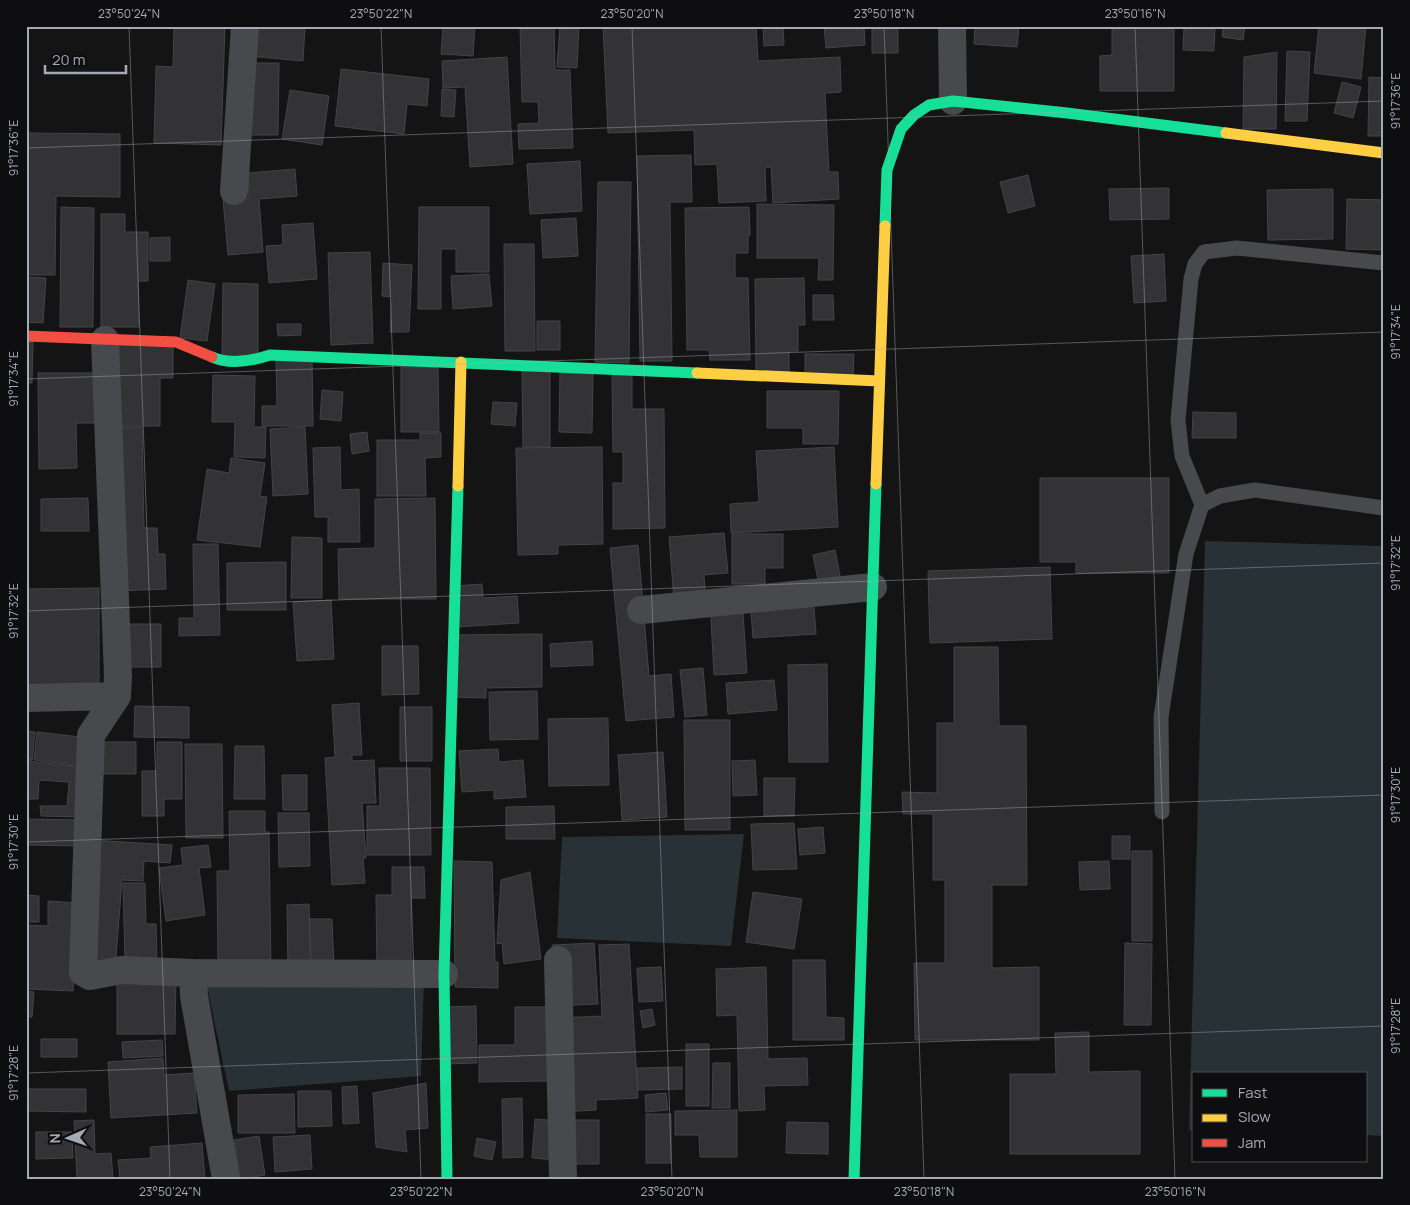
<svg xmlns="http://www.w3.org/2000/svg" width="1410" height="1205" viewBox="0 0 1410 1205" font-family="Manrope,sans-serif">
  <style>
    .water { fill: #273136 }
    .building { fill: #333335; stroke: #424448 }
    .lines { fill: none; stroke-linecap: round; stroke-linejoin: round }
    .lane { stroke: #48494d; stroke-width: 15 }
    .street { stroke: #48494d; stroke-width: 28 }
    .fast { stroke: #16e098; stroke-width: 11 }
    .slow { stroke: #ffcf43; stroke-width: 11 }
    .jam { stroke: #f24e42; stroke-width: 11 }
    .ticks { fill: none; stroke: #a4abb6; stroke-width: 1; stroke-opacity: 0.45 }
    .neatline { fill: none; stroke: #a4abb6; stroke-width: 2 }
    .ticks-label { font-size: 12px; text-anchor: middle; fill: #a4abb6 }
  </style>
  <rect width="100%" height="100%" fill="#141414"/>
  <path class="water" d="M1205,541L1384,546V1136L1366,1135V1074H1194V1131L1189,1130Z
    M744,834L731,946L557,938L562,837Z
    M424,979L421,1076L229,1091L206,982Z"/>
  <path class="building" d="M174,26H225L221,145L154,143L156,66L173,67Z
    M250,26H305L303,61L248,56Z
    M443,26H475L473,56L441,54Z
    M520,26H554L555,70H570L573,148L519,149L518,124L539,123L538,102H522Z
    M560,26H579L577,68L557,67Z
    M603,26H756L758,61L840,57L841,92L825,93L829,172H838L839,199L773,203L771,167L765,168L766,201L719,203L717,164L695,165L694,130L608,133Z
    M763,26H783L784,45L764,46Z
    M824,26H864L865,45L826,48Z
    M872,26H898V53H872Z
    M975,26H1019L1017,47L974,44Z
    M1112,26H1174V91H1100V56L1112,55Z
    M1184,26H1215L1214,51L1183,50Z
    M1223,26H1245L1243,40L1222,37Z
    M1319,26H1366L1361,79L1314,73Z
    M1287,51L1310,52L1307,121H1285Z
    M1277,52L1276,129H1243L1244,57Z
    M507,57L513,164L470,167L465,87L443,88L442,61Z
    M247,63H279L278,135H247Z
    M341,69L429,79L427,106L407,104L404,134L335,126Z
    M1369,77L1384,78V136H1368Z
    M1342,82L1361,87L1353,118L1334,113Z
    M442,89L456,90L454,117L441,116Z
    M290,90L329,96L322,145L282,139Z
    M26,133L120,134V197L56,196L55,275H26Z
    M691,155L692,202H670L672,361H640L637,156Z
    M580,161L582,211L530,214L527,164Z
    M295,169L297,196L259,199L263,252L228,255L223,199L249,197L248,173Z
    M1028,175L1035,206L1008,213L1000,182Z
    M598,182H631L629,363L595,362Z
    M1169,188V219L1110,220L1109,189Z
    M1333,189V239L1268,240L1267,190Z
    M1347,199L1384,200V250L1346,249Z
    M757,204L834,205L833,280H818L819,258H757Z
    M61,207L94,208L93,327H60Z
    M419,207H489V272H456V249H441V309H418Z
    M749,207L750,235L748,236V253H735V278H748L750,360H710L709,350H687L685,208Z
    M101,214H125V232H148V281H138L139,327H101Z
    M576,218L578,256L543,258L541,220Z
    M313,223L317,279L269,283L266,246L283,245L282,225Z
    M170,237V261H150V238Z
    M504,244H534L535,351H505Z
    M370,252L373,343L331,345L328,253Z
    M1164,254L1166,301L1134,303L1131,256Z
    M383,263L412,265L409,332H390L392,297L382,296Z
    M489,274L492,306L453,309L451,276Z
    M26,277L46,278L43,323L26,322Z
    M804,278L805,325H798V351H789V372H756L755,279Z
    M188,280L215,284L207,341L180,338Z
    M223,283L258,284V356H222Z
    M813,295H833L834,320H813Z
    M537,321H560V350H537Z
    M277,324H301V335L278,336Z
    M26,342H33L32,383H26Z
    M117,345L173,346V378H160V426H117Z
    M805,354H854L853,378H805Z
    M276,359H312L313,426H262V406H277Z
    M401,367H438L439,432H401Z
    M522,371H550V447H523Z
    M38,373H102V423H76L77,468L39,469Z
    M560,373L593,374L592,433L559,432Z
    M213,375L255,376L254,427H266L265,458L234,457L235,422H212Z
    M612,375H632V409H664L665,528L613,529V483H623V452H613Z
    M322,390L343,392L341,421L320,419Z
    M767,391H839L838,444H803V428H767Z
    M493,402L517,403L515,426L491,424Z
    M1193,412L1236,413V438H1192Z
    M142,427L144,528H157L158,554H165L166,589L116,591L112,428Z
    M305,427L308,494L273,496L270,429Z
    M367,432L369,451L352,454L350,434Z
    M420,433H441V457L425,458L426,496H377V440H420Z
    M340,447L341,490L359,489L360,542H328V517H315L313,448Z
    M602,447L603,544L558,545V554L518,555L516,448Z
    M834,447L838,527L731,533L730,504L759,502L756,451Z
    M231,458L265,463L260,496L267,497L260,547L197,540L207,469L229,473Z
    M1040,478H1169V573H1076V562H1040Z
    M88,498L89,531H41V499Z
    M435,498L436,599H339L338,549L375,548V499Z
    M724,533L728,573L704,575L706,610L675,612L669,537Z
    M732,534H783V568H765V584H732Z
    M292,537L322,538V598H291Z
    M193,544H218L220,635L179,636V618H194Z
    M638,545L649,676L671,674L674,717L626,721L610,548Z
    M835,550L840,576L818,580L813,555Z
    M286,562V610H227V563Z
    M1050,567L1052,639L930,643L928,571Z
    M482,584L483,598L517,596L519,623L456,627L454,586Z
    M99,588V694H26V589Z
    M813,594L816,634L753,638L750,598Z
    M742,599L747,673L714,675L710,601Z
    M331,600L334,659L297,661L293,602Z
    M129,624H161V667H130Z
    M542,634V687L486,688V698L453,697V635Z
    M592,641L593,665L551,667L550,644Z
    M382,646H418L419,694L382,695Z
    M954,647H998L999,726H1026L1027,885H992V968L1039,967V1040H915L914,963H945V880H933V814H903L902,792L937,793V723H954Z
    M827,664L828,762H789L788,665Z
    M703,668L707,715L685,717L680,670Z
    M774,680L777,710L728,714L726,683Z
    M537,691L538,739L490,740L489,692Z
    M359,703L362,755H352V761L374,760L376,803H362L366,858H363L365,883L332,885L325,758L335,757L332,705Z
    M135,706L189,707V738L134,737Z
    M400,707H432V761H400Z
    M608,718L609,785L549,786L548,719Z
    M684,720H730V830H685Z
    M26,731L35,732L32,760H26Z
    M37,732L89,738L85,766L34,760Z
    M93,742H136V774H93Z
    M157,742H182V799H164V816H142V771H157Z
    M185,744H222L223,838H186Z
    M235,746H264L265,799H234Z
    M498,749L499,762L523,760L526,797L494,799V790L462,792L459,751Z
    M663,752L667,817L622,820L618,755Z
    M755,760L757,795L733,796L732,761Z
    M26,761L84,767L81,817L41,816L40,806H67L69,782L39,780L38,799H26Z
    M379,768H430L431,855H367V806H380Z
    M282,775H307V810H283Z
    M764,778H795L794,816H764Z
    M554,806L555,839H506V807Z
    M229,811H265V832H269L271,970H218L217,871H230Z
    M278,813H309L310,866L279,867Z
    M26,819L80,820V846L26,845Z
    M794,823L797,869L753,870L751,824Z
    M823,827L825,853L800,855L798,829Z
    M1112,836H1130V859H1112Z
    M92,840L172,845L170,863L144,861L143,881L122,880L115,970L86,967Z
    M208,845L211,867L199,868L205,915L166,921L159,868L183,865L181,848Z
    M1132,851H1152V941H1132Z
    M454,861L492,862L495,962H498V988L455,987Z
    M1109,861L1110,889L1080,890L1079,862Z
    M392,867H424L425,898H411V972H377L376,895H392Z
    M530,872L541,959L504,964L502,943L497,944L501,880Z
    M123,883H145L146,924H156L157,962H125Z
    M753,892L802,899L794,949L746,942Z
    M26,895L39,896V922H26Z
    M48,901L78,903L73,991L26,989V925L48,926Z
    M309,904L311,966L288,967L287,905Z
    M309,919H332L334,966H311Z
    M594,943L598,1004L555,1006L552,945Z
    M1125,943L1152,944L1151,1025H1124Z
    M629,944L638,1098L596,1100V1110L562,1112L557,1018L602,1016L599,945Z
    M793,960H825L826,1017L844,1018V1040H793Z
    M661,967L663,1001L639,1002L637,968Z
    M766,967L768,1059L807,1058L808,1085L764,1086L765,1110L739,1111L737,1015L717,1016L716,969Z
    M117,974H176L175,1034H117Z
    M26,991L34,992L32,1017H26Z
    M476,1006L477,1063L445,1064L444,1007Z
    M515,1007H547L548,1081L479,1082V1045H515Z
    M652,1009L655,1025L643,1028L640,1011Z
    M1089,1032V1072L1140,1071V1154H1010V1074H1056L1055,1033Z
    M41,1039H77V1057H41Z
    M162,1040L163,1056L123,1058L122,1042Z
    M686,1044H709V1106H686Z
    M163,1058L164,1075L194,1073L197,1113L111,1118L108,1062Z
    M713,1063H730V1108H712Z
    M682,1067V1089L638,1090L637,1068Z
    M426,1083L428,1128L405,1130L407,1152L376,1147L373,1093Z
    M357,1086L359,1123L343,1124L342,1087Z
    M26,1089H86V1112L26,1111Z
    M298,1091H331L332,1126L298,1127Z
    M666,1093L668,1110L646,1112L645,1095Z
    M294,1094L295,1133H238V1095Z
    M522,1098L523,1157L503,1158L502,1099Z
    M737,1110V1157H700L699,1135H675V1111Z
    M646,1114H671V1163H646Z
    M535,1119L559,1121L556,1160L532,1158Z
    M94,1120L95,1154L111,1153L113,1179H77L74,1121Z
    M572,1120H599V1164H572Z
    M787,1122L828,1123V1154L786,1153Z
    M36,1132H72L73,1158L36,1159Z
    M310,1135L312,1169L275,1172L273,1137Z
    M259,1136L265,1175L240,1179L234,1140Z
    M477,1138L496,1142L492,1160L474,1156Z
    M202,1143L205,1179H120L118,1160L151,1158L150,1147Z"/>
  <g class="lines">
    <path class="lane" d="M1202,505L1182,456L1178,420L1191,279L1195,264L1204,252L1237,248L1384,263
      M1162,812L1161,717L1186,554L1202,505L1220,496L1255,490L1384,508"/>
    <path class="street" d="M952,26L953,101
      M234,191L245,26
      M105,340L118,676L117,696L91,735L83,972L90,976L122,970L193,973
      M641,610L873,587
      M26,698L117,696
      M558,960L563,1179
      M226,1179L194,996L193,973L444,974"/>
    <path class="fast" d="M885,226L887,170L901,129L914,115L929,105L953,101L1067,113L1226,133
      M212,357C230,365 252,361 270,355L697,373
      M447,1179L444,974L458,486
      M854,1179L876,484"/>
    <path class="slow" d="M1226,133L1384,153
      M697,373L879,381
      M876,484L885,226
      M458,486L461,362"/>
    <path class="jam" d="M26,336L176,342L212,357"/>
  </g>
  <path class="ticks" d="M129,26L170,1179M381,26L421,1179M632,26L672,1179M884,26L924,1179M1135,26L1175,1179M26,148L1384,101M26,379L1384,332M26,611L1384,563M26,842L1384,795M26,1073L1384,1026"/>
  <rect width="1410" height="1205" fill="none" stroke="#0e0e10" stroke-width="55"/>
  <rect x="1192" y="1072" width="175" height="90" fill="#0e0e10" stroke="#4a4d52"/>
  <rect x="1202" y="1089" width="25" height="8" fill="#16e098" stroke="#4a4d52"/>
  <text x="1238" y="1098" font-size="15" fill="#a4abb6">Fast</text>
  <rect x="1202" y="1114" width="25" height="8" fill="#ffcf43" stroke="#4a4d52"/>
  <text x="1238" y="1122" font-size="15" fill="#a4abb6">Slow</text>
  <rect x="1202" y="1139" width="25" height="8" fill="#f24e42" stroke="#4a4d52"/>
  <text x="1238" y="1148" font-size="15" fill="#a4abb6">Jam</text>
  <g transform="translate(68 1138) rotate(268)" stroke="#0e0e10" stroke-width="4" paint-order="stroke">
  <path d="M0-4L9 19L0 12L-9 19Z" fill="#a4abb6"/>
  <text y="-8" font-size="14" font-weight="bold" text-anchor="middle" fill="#a4abb6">N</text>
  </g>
  <path d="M45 65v8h81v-8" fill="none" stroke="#a4abb6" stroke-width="2.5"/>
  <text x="52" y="65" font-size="15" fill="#a4abb6" stroke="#0e0e10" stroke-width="4" paint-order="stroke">20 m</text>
  <rect x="28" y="28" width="1354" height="1150" class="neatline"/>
  <g class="ticks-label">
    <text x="129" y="18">23°50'24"N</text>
    <text x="381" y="18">23°50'22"N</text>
    <text x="632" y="18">23°50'20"N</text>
    <text x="884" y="18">23°50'18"N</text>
    <text x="1135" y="18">23°50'16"N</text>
    <text transform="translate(1396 101) rotate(-90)" y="4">91°17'36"E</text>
    <text transform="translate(14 148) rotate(-90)" y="4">91°17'36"E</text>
    <text transform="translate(1396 332) rotate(-90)" y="4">91°17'34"E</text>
    <text transform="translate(14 379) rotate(-90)" y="4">91°17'34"E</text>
    <text transform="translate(1396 563) rotate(-90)" y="4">91°17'32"E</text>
    <text transform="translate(14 611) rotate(-90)" y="4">91°17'32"E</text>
    <text transform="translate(1396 795) rotate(-90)" y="4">91°17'30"E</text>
    <text transform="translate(14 842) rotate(-90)" y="4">91°17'30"E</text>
    <text transform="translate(1396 1026) rotate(-90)" y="4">91°17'28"E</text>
    <text transform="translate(14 1073) rotate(-90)" y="4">91°17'28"E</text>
    <text x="170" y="1196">23°50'24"N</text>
    <text x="421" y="1196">23°50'22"N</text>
    <text x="672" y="1196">23°50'20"N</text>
    <text x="924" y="1196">23°50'18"N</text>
    <text x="1175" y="1196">23°50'16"N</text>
  </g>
</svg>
